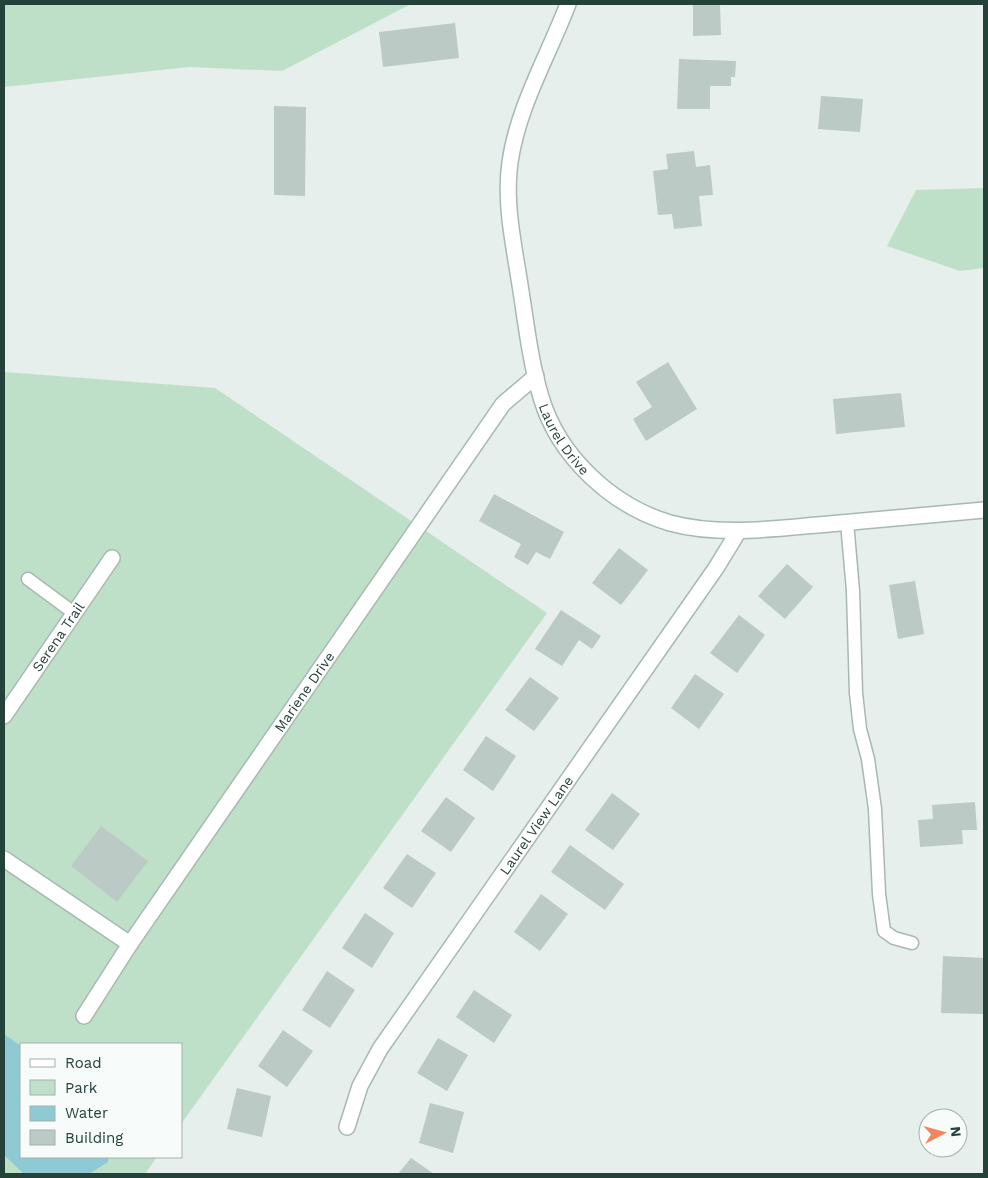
<svg xmlns="http://www.w3.org/2000/svg" width="988" height="1178" viewBox="0 0 988 1178" font-family="'Work Sans',sans-serif">
  <style>
    .green { fill: #bfe0c8 }
    .water { fill: #8ec9d4 }
    .building { fill: #bbcac4 }
    .lines { fill: none; stroke-linecap: round; stroke-linejoin: round }
    .service-casing { stroke: #a8b8b2; stroke-width: 15 }
    .minor-casing { stroke: #a8b8b2; stroke-width: 18 }
    .service { stroke: #fff; stroke-width: 12 }
    .minor { stroke: #fff; stroke-width: 15 }
    .labels { text-anchor: middle; dominant-baseline: central; stroke-width: 4.5; stroke-linejoin: round; paint-order: stroke }
    .street-label { font-size: 14px; fill: #24423a; stroke: #f7fbf9 }
  </style>
  <rect width="100%" height="100%" fill="#e6efeb"/>
  <path class="green" d="M4,4H411L282,71L189,67L4,87Z
    M984,188V268L960,271L887,246L916,190Z
    M4,372L215,388L547,613L181,1124V1044H21V1157H157L145,1174H4Z"/>
  <path class="water" d="M4,1034L21,1046V1157H109L108,1162L89,1174H24L4,1155Z"/>
  <path class="building" d="M693,4H720L721,35L693,36Z
    M455,23L459,58L383,67L379,32Z
    M679,59L736,61L735,77H731V86H710V109H677Z
    M821,96L863,99L860,132L818,129Z
    M274,106L306,107L305,196L274,195Z
    M694,151L696,167L710,165L713,195L699,196L702,226L674,229L672,214L658,215L653,171L668,169L666,154Z
    M668,362L697,409L646,441L633,419L652,407L636,382Z
    M901,393L905,427L836,434L833,399Z
    M494,494L564,532L550,559L536,552L528,565L514,557L521,544L479,521Z
    M619,548L648,570L621,605L592,583Z
    M787,564L813,587L785,619L758,596Z
    M915,581L924,634L898,639L889,585Z
    M561,610L601,636L592,649L579,640L562,666L535,649Z
    M739,615L765,635L737,673L710,653Z
    M695,674L724,694L699,729L671,708Z
    M530,677L559,698L534,731L505,710Z
    M486,736L516,756L493,791L463,770Z
    M612,793L640,814L613,850L585,830Z
    M446,797L475,818L451,852L421,831Z
    M975,802L977,830H962L963,844L920,847L918,820L933,819L932,805Z
    M101,826L148,861L117,902L71,866Z
    M570,845L624,884L605,910L551,872Z
    M407,854L436,873L412,908L383,888Z
    M541,894L568,914L540,951L514,932Z
    M365,913L394,933L372,968L342,948Z
    M943,956L984,958L983,1014L941,1013Z
    M327,971L355,990L330,1028L302,1010Z
    M474,990L512,1015L494,1043L456,1017Z
    M283,1030L313,1051L287,1087L258,1066Z
    M438,1038L468,1055L447,1091L417,1073Z
    M237,1088L271,1096L262,1137L227,1129Z
    M430,1103L464,1112L453,1153L419,1143Z
    M411,1158L434,1174H398Z"/>
  <g class="lines">
    <g class="service-casing">
      <path id="service" d="M847,522L853,591L856,693L860,729L868,759L875,809L879,894L884,931L894,938L912,943
        M28,579L74,613"/>
    </g>
    <g class="minor-casing">
      <g id="minor">
        <path id="s1" d="M568,4C548,56 518,107 510,162C504,203 514,245 520,285C526,322 530,361 541,397C558,456 612,506 670,523C722,537 777,528 829,524C881,519 933,515 984,510"/>
        <path id="s2" d="M4,716L112,558"/>
        <path d="M4,859L130,944"/>
        <path id="s3" d="M84,1016L130,944L503,404L536,376"/>
        <path id="s4" d="M347,1127L360,1086L380,1049L716,568L738,532"/>
      </g>
    </g>
    <use href="#service" class="service"/>
    <use href="#minor" class="minor"/>
  </g>
  <g class="labels">
    <g class="street-label">
      <text stroke="none"><textPath href="#s1" startOffset="455">Laurel Drive</textPath></text>
      <text stroke="none"><textPath href="#s2" startOffset="96">Serena Trail</textPath></text>
      <text stroke="none"><textPath href="#s3" startOffset="392">Mariene Drive</textPath></text>
      <text stroke="none"><textPath href="#s4" startOffset="358">Laurel View Lane</textPath></text>
    </g>
  </g>
  <rect width="988" height="1178" fill="none" stroke="#24423a" stroke-width="10"/>
  <rect x="20" y="1043" width="162" height="115" fill="#f7fbf9" stroke="#a3b1ad"/>
  <rect x="30" y="1059" width="25" height="8" fill="#ffffff" stroke="#a3b1ad"/>
  <text x="65" y="1068" font-size="15" fill="#24423a">Road</text>
  <rect x="30" y="1080" width="25" height="15" fill="#bfe0c8" stroke="#a3b1ad"/>
  <text x="65" y="1093" font-size="15" fill="#24423a">Park</text>
  <rect x="30" y="1106" width="25" height="15" fill="#8ec9d4" stroke="#a3b1ad"/>
  <text x="65" y="1118" font-size="15" fill="#24423a">Water</text>
  <rect x="30" y="1130" width="25" height="15" fill="#bbcac4" stroke="#a3b1ad"/>
  <text x="65" y="1143" font-size="15" fill="#24423a">Building</text>
  <g transform="translate(943 1133) rotate(84)"><circle r="24" fill="#f7fbf9" stroke="#a3b1ad"/>
  <path d="M0-4L9 19L0 12L-9 19Z" fill="#f4845f"/>
  <text y="-8" font-size="14" font-weight="bold" text-anchor="middle" fill="#24423a">N</text>
  </g>
</svg>
